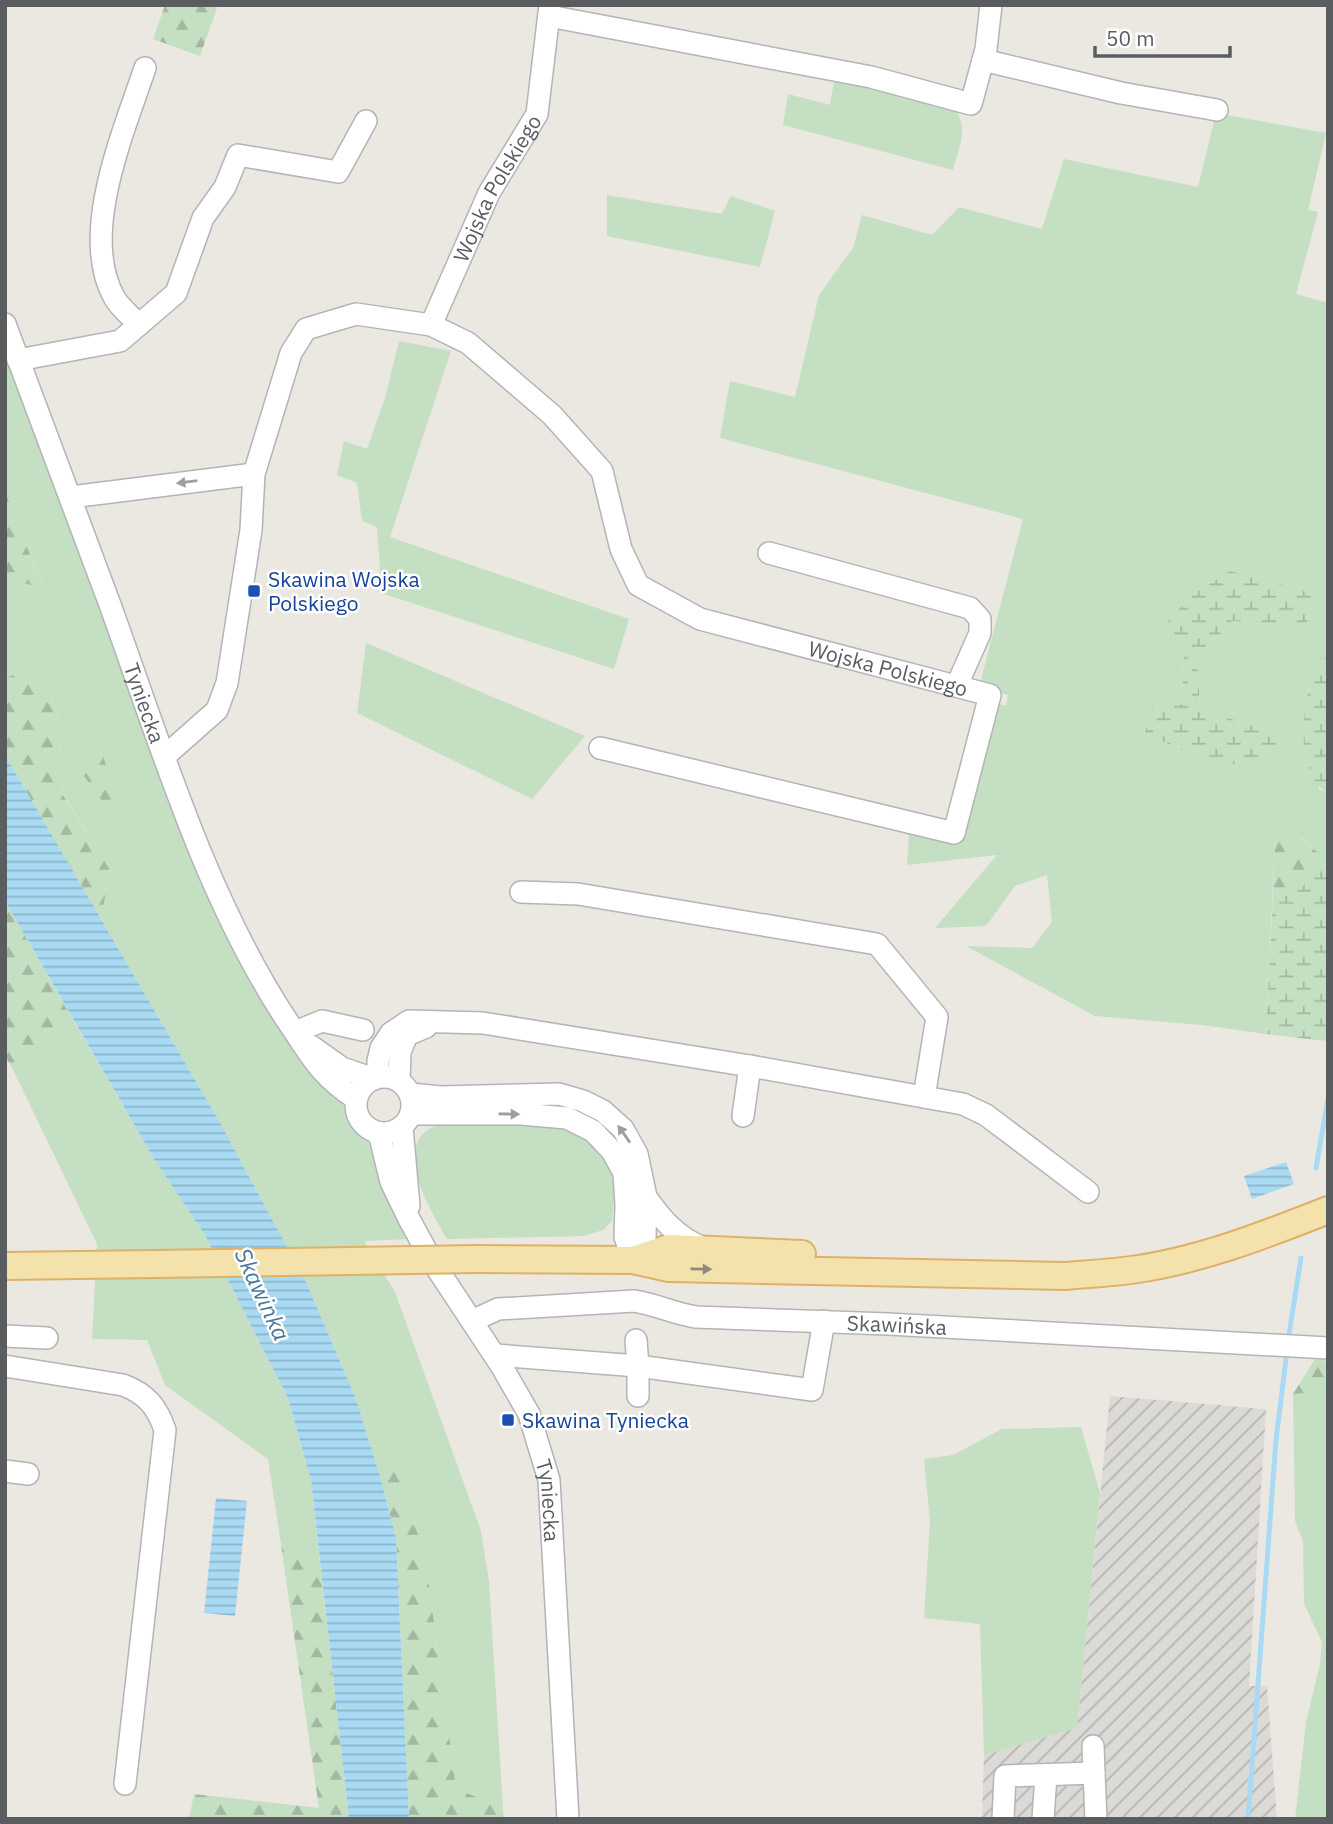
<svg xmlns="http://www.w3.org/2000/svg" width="1333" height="1824" viewBox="0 0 1333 1824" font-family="'IBM Plex Sans',sans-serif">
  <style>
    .industrial { fill: url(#industrial-furrows) }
    .green { fill: #c4dfc1; fill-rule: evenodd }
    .forest { fill: url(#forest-firs) }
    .wetland { fill: url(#wetland-marsh) }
    .water { fill: url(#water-rules) }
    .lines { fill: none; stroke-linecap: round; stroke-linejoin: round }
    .stream { stroke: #a9daf3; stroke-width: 5 }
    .minor-casing { stroke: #b2b4b7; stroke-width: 24 }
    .major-casing { stroke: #deb167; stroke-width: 30 }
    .minor { stroke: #fff; stroke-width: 21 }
    .major { stroke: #f4e2ad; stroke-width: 26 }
    .major-bridge-casing { stroke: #deb167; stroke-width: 30; stroke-linecap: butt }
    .major-bridge { stroke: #f4e2ad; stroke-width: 26 }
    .oneway { fill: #9c9ea0 }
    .oneway2 { fill: #908c7b }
    .transit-dot { fill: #1a4fb4; stroke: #fff; stroke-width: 2.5 }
    .labels { text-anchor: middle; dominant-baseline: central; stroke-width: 5; stroke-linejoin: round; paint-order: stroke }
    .street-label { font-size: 21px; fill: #5a5d60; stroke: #fff }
    .transit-label { font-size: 21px; fill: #164399; stroke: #fff; text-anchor: start }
    .water-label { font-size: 23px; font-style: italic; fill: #47779a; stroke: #fff }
  </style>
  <defs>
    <pattern id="industrial-furrows" width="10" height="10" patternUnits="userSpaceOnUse" patternTransform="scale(1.75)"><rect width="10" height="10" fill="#dcdad6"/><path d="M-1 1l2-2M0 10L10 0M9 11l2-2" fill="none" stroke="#b5b4b1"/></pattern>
    <pattern id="forest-firs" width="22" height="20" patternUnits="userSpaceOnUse" patternTransform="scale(1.75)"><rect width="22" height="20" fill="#c4dfc1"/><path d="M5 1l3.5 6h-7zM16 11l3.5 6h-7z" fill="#a2b8a0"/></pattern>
    <pattern id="wetland-marsh" width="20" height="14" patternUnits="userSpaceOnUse" patternTransform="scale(1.75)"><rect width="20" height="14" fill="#c4dfc1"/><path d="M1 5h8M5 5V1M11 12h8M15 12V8" fill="none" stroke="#a2b8a0"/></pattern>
    <pattern id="water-rules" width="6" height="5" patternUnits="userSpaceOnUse" patternTransform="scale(1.75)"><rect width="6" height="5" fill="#a9daf3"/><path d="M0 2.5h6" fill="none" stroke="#8db4c8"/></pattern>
  </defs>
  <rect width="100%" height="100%" fill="#ebe8e1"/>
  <path class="industrial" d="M1110,1396L1266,1409L1249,1686H1267L1277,1819H982L984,1755L1077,1728Z"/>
  <path class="green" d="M835,76L953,107C970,127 959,146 953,170L783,125L788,94L830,105Z
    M1216,113L1326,133L1308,210L1318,212L1296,294L1328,303V653L1308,691L1319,789L1328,794V863L1302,838L1275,839L1266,1034L1202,1025L1095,1016L966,946L1032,948L1052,922L1047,875L1015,886L986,926L935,928L997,855L907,865L910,816L948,824L977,697L1006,706L1008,695L979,687L1023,519L720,438L730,381L795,397L819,295L853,248L862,215L932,235L959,207L1042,229L1064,159L1198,187ZM1322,596L1304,627L1232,621L1197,658L1200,709L1285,736L1253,764L1155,699L1182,706L1184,652L1166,625Z
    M607,195L722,214L731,196L775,211L760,267L607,236Z
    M399,341L451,351L390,537L629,619L614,669L378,592L381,584L377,527L362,521L357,483L337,475L344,441L367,449L385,398Z
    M5,342L232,940L293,1050L313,1075L340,1098L354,1127L374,1149L393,1213L408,1239L364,1241L395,1292L481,1531L489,1581L503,1809L456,1788L425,1555L395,1465L381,1480L356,1399L307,1284L218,1119L101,919L110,870L63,794L57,713L37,667L5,678V577L44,588L5,492Z
    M366,643L585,736L532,799L357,713Z
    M76,1025L154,1159L205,1235L288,1398L311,1480L320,1563L278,1524L268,1459L165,1385L147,1340L92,1339L97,1244L16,1076Z
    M445,1118L560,1127C585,1136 612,1158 614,1187C614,1198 613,1210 612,1221L603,1230L584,1236L447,1239C429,1208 385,1136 445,1123Z
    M1328,1391V1819H1295L1306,1722L1320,1664L1322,1642L1304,1604L1303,1541L1295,1521L1293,1394Z
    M1081,1427L1100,1493L1077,1728L984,1755L980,1624L924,1618L930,1522L924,1459L953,1455L1002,1429Z"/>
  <path class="forest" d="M165,5H218L200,56L153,39Z
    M5,492L44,589L5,577Z
    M37,667L57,713L63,795L110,870L101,919L5,755V678Z
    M101,751L119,800L106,806L84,776Z
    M1301,838L1324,858L1300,890L1273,893L1275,839Z
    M5,901L76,1025L16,1076L5,1055Z
    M1315,1359L1328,1361V1391L1293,1394Z
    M395,1465L425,1555L456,1788L503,1809L504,1819H409L396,1538L381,1480Z
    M278,1524L320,1563L349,1819H189L194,1794L319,1808Z"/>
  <path class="wetland" d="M1230,571L1322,596L1304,627L1232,621L1197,658L1200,709L1285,736L1253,764H1212L1145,733L1155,699L1182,705L1184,652L1165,625L1192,595Z
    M1328,653V794C1299,775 1301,723 1308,693C1311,679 1321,665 1328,653Z
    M1324,858L1328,863V1023L1325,1041L1266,1034L1273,893L1300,890Z"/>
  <path class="water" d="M5,755L218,1119L307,1284L356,1399L381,1480L396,1538L409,1819H349L311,1480L288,1398L205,1235L154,1159L5,901Z
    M1286,1162L1294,1184L1252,1199L1244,1176Z
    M216,1498L247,1501L235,1616L204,1613Z"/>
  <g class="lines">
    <path class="stream" d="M1316,1168L1328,1099
      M1288,1341L1301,1258
      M1248,1819L1276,1440L1287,1351"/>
    <g class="minor-casing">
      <g id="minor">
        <path d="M549,16L871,77L971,104L986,49L991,5"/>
        <path d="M983,60L1121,93L1217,110"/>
        <path id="s1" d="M5,324C39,417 75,509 109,602C160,742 206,900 290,1025C312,1058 321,1076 356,1099"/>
        <path d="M139,325C131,316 119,307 114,297C79,234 124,131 145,68"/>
        <path id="s2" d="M431,325L489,193L537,114L550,5"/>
        <path d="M18,360L120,341L176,293L203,218L225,187L238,155L338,172L366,121"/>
        <path d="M71,497L254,474"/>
        <path d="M769,553L970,608L980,619V633L957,685"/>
        <path id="s3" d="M165,756L217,710L227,683L251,530L254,474L291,353L306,329L356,314L431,325L468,343L552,415L602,471L621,549L638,585L700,619L990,695L954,833L600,748"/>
        <path d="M521,892L578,894L877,944L937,1017L924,1097"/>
        <path d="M295,1032L322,1021L363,1030"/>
        <path d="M311,1046L342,1068L374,1079"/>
        <circle cx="384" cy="1105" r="28"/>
        <path d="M378,1077V1061L381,1048L391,1033L409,1021L483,1023L750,1066L963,1104L986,1115L1088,1192"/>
        <path d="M399,1081L400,1052L407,1035L426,1027"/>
        <path d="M410,1094L441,1097L559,1094L583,1101L603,1111L623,1129L637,1154L646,1197L645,1237L633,1260"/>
        <path d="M411,1114H521L567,1118L593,1131L612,1151L624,1173L626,1205L625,1237L633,1260"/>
        <path d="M743,1116L750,1066"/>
        <path d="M402,1127L409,1206"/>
        <path id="s4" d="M379,1133L391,1182L409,1219L432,1261L502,1367L529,1414L549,1480L568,1819"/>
        <path d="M646,1197C662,1220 677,1237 703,1248"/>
        <path id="s5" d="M472,1321L498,1309L634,1301C655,1304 675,1314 696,1317L888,1324L1328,1348"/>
        <path d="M5,1336L47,1338"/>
        <path d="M495,1355L638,1366L636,1340"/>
        <path d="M5,1366L123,1385C147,1394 157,1407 165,1430L125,1784"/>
        <path d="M638,1396V1366L812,1390L824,1321"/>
        <path d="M5,1471L28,1474"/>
        <path d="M1093,1746L1094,1773"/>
        <path d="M1003,1819L1005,1776L1094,1773L1096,1819"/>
        <path d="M1043,1819L1046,1775"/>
      </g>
    </g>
    <g class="major-casing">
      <path id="major" d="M477,1259L633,1260L669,1268L1066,1276C1087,1274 1109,1273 1131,1270C1198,1261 1265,1235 1328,1210
        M633,1260L669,1248L802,1254
        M5,1266L154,1264"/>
    </g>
    <use href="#minor" class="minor"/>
    <use href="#major" class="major"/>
    <g class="major-bridge-casing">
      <path id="major-bridge" d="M154,1264L477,1259"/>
    </g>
    <use href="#major-bridge" class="major-bridge"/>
  </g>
  <defs><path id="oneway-solid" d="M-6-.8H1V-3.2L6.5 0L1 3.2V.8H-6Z" transform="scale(1.75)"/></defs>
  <g class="oneway">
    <use href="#oneway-solid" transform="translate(187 482) rotate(173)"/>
    <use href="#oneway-solid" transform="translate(509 1114) rotate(1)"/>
    <use href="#oneway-solid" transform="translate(624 1134) rotate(-125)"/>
  </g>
  <use class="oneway2" href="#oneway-solid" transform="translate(701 1269) rotate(1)"/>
  <g class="transit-dot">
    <rect x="247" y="584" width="14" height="14" rx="3.5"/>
    <rect x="501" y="1413" width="14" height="14" rx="3.5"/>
  </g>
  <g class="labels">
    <g class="street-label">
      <text stroke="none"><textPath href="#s2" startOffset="152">Wojska Polskiego</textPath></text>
      <text stroke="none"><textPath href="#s3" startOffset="1204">Wojska Polskiego</textPath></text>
      <text stroke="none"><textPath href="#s1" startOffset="404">Tyniecka</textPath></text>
      <text stroke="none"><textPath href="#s5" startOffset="430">Skawińska</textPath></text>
      <text stroke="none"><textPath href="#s4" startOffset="410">Tyniecka</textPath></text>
    </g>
    <g class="transit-label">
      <text x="268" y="579">Skawina Wojska<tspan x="268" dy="24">Polskiego</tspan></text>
      <text x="522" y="1420">Skawina Tyniecka</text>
    </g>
    <g class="water-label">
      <text transform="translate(263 1294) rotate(65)">Skawinka</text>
    </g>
  </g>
  <rect width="1333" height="1824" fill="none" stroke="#5a5d60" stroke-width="14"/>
  <path d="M1095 46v10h135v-10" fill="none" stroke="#5a5d60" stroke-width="3.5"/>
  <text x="1106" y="46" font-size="21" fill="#5a5d60" stroke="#ffffff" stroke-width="5" paint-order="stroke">50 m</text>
</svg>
